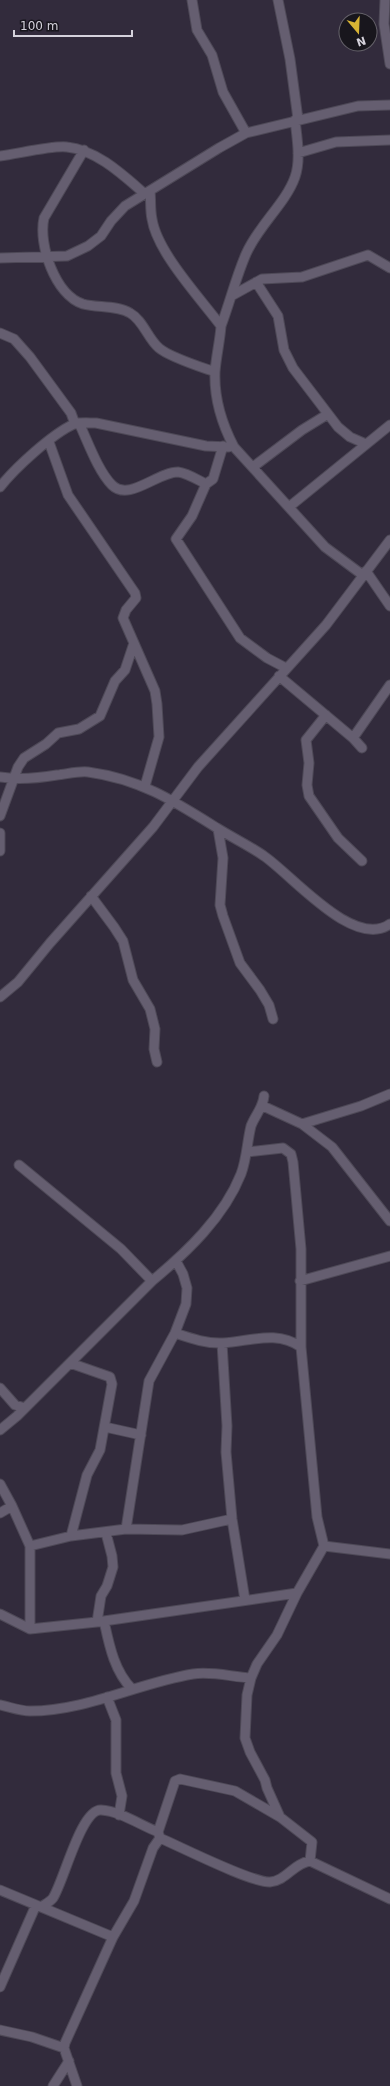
<svg xmlns="http://www.w3.org/2000/svg" width="390" height="2086" viewBox="0 0 390 2086" font-family="'DejaVu Sans',sans-serif">
  <style>
    .lines { fill: none; stroke-linecap: round; stroke-linejoin: round }
    .street-casing { stroke: #4e4957; stroke-width: 11 }
    .street { stroke: #655e70; stroke-width: 9 }
  </style>
  <rect width="100%" height="100%" fill="#322b3c"/>
  <g class="lines">
    <g class="street-casing">
      <path id="street" d="M192,0L197,30L212,55L223,92L246,133
        M278,0L290,59L298,119
        M385,0L384,24L390,64
        M84,150L44,218C38,244 55,295 83,304C97,308 117,305 130,313C143,320 148,339 159,348C169,357 201,367 215,372
        M298,153L336,142L390,140
        M0,156C17,154 53,145 67,147C97,150 123,175 145,194
        M150,191C151,200 150,210 152,219C157,252 200,298 221,326C220,341 216,357 215,372C214,399 222,424 234,447L325,547L364,576
        M0,258L67,256L88,246L101,236L111,221L125,206L219,148L246,133L358,106L390,105
        M256,282L278,316L284,350L293,368L338,427L350,437L366,444
        M233,295L262,279L302,277L368,255L390,268
        M221,326C230,302 236,277 246,254C258,226 286,203 295,177C301,160 297,138 295,120
        M0,333L14,339L30,357L71,413L75,424
        M79,423C88,442 98,471 112,485C129,502 157,472 178,472C187,473 198,480 206,484
        M49,442L68,495L135,593L136,598L126,610L123,618L155,691L157,704L159,737L145,786
        M223,446L213,479L206,484L192,516L176,539L240,638L267,658L286,668
        M253,467L302,430L328,414
        M0,487C15,468 52,434 74,424C80,422 89,423 96,423L206,446L229,447
        M289,507L390,425
        M366,571L390,606
        M279,676L353,738L362,748
        M326,715L306,740L309,763L307,785L309,796L338,838L362,861
        M353,738L390,685
        M0,777C19,780 39,778 57,775C67,774 78,771 88,772C140,779 174,801 217,828C233,838 250,846 264,856C292,875 354,950 390,924
        M0,816L18,767L24,758L46,744L58,733L79,729L100,716L115,681L125,670L134,643
        M218,829L223,858L220,905L223,916L240,963L260,990L269,1005L273,1019
        M0,833V851
        M91,896L114,927L123,941L133,980L150,1009L155,1029L154,1049L157,1062
        M0,997L18,982L50,943L153,827L198,767L326,625L390,540
        M263,1106L302,1124L332,1147L390,1221
        M302,1124L361,1106L390,1094
        M247,1152L283,1148L291,1154L293,1162L301,1249V1347L317,1517L324,1546L297,1593L277,1635L257,1664L251,1678L247,1695L245,1738L250,1752L265,1780L267,1788L280,1817
        M19,1165L121,1249L152,1281
        M300,1281L390,1256
        M175,1333C190,1338 207,1344 223,1343C251,1341 277,1330 301,1347
        M222,1343L227,1426L226,1452L232,1519L245,1600
        M70,1363L110,1377L112,1384L100,1450L87,1475L71,1536
        M0,1388L15,1405L25,1408
        M105,1427L141,1435
        M0,1430L17,1416L152,1281C187,1252 224,1217 241,1174C247,1158 247,1142 251,1126C255,1115 263,1108 264,1096
        M0,1484L12,1506L30,1546V1629
        M0,1513L12,1506
        M126,1529L149,1381L175,1333L186,1304L187,1288L183,1274L176,1261
        M30,1546L71,1536L126,1529L182,1530L232,1519
        M324,1546L390,1554
        M0,1614L30,1629L97,1622L297,1593
        M104,1621C109,1644 114,1671 132,1689
        M97,1622L101,1596L107,1586L113,1567L112,1556L106,1533
        M107,1697L116,1720V1773L122,1796L119,1815
        M0,1705C10,1707 20,1711 30,1711C86,1711 138,1683 193,1674C212,1671 232,1677 251,1678
        M160,1838C181,1847 252,1883 270,1882C286,1881 294,1863 310,1861L390,1899
        M0,1890L113,1937
        M41,1907C45,1904 50,1902 53,1898C64,1881 81,1809 101,1810C120,1811 140,1825 158,1832
        M0,1987L36,1905
        M0,2030L32,2037L64,2048
        M53,2086L69,2061
        M77,2086L64,2048L65,2043L113,1937L134,1901L153,1848L160,1838L158,1832L175,1781L180,1779L235,1791L280,1817L312,1842L310,1861"/>
    </g>
    <use href="#street" class="street"/>
  </g>
  <g transform="translate(358 32) rotate(161)"><circle r="19" fill="#18161d" stroke="#646169"/>
  <path d="M0-3L7 15L0 10L-7 15Z" fill="#d8b434"/>
  <text y="-6" font-size="11" font-weight="bold" text-anchor="middle" fill="#d5d2dc">N</text>
  </g>
  <path d="M14 30v6h118v-6" fill="none" stroke="#d5d2dc" stroke-width="2"/>
  <text x="20" y="30" font-size="12" fill="#d5d2dc" stroke="#18161d" stroke-width="3" paint-order="stroke">100 m</text>
</svg>
